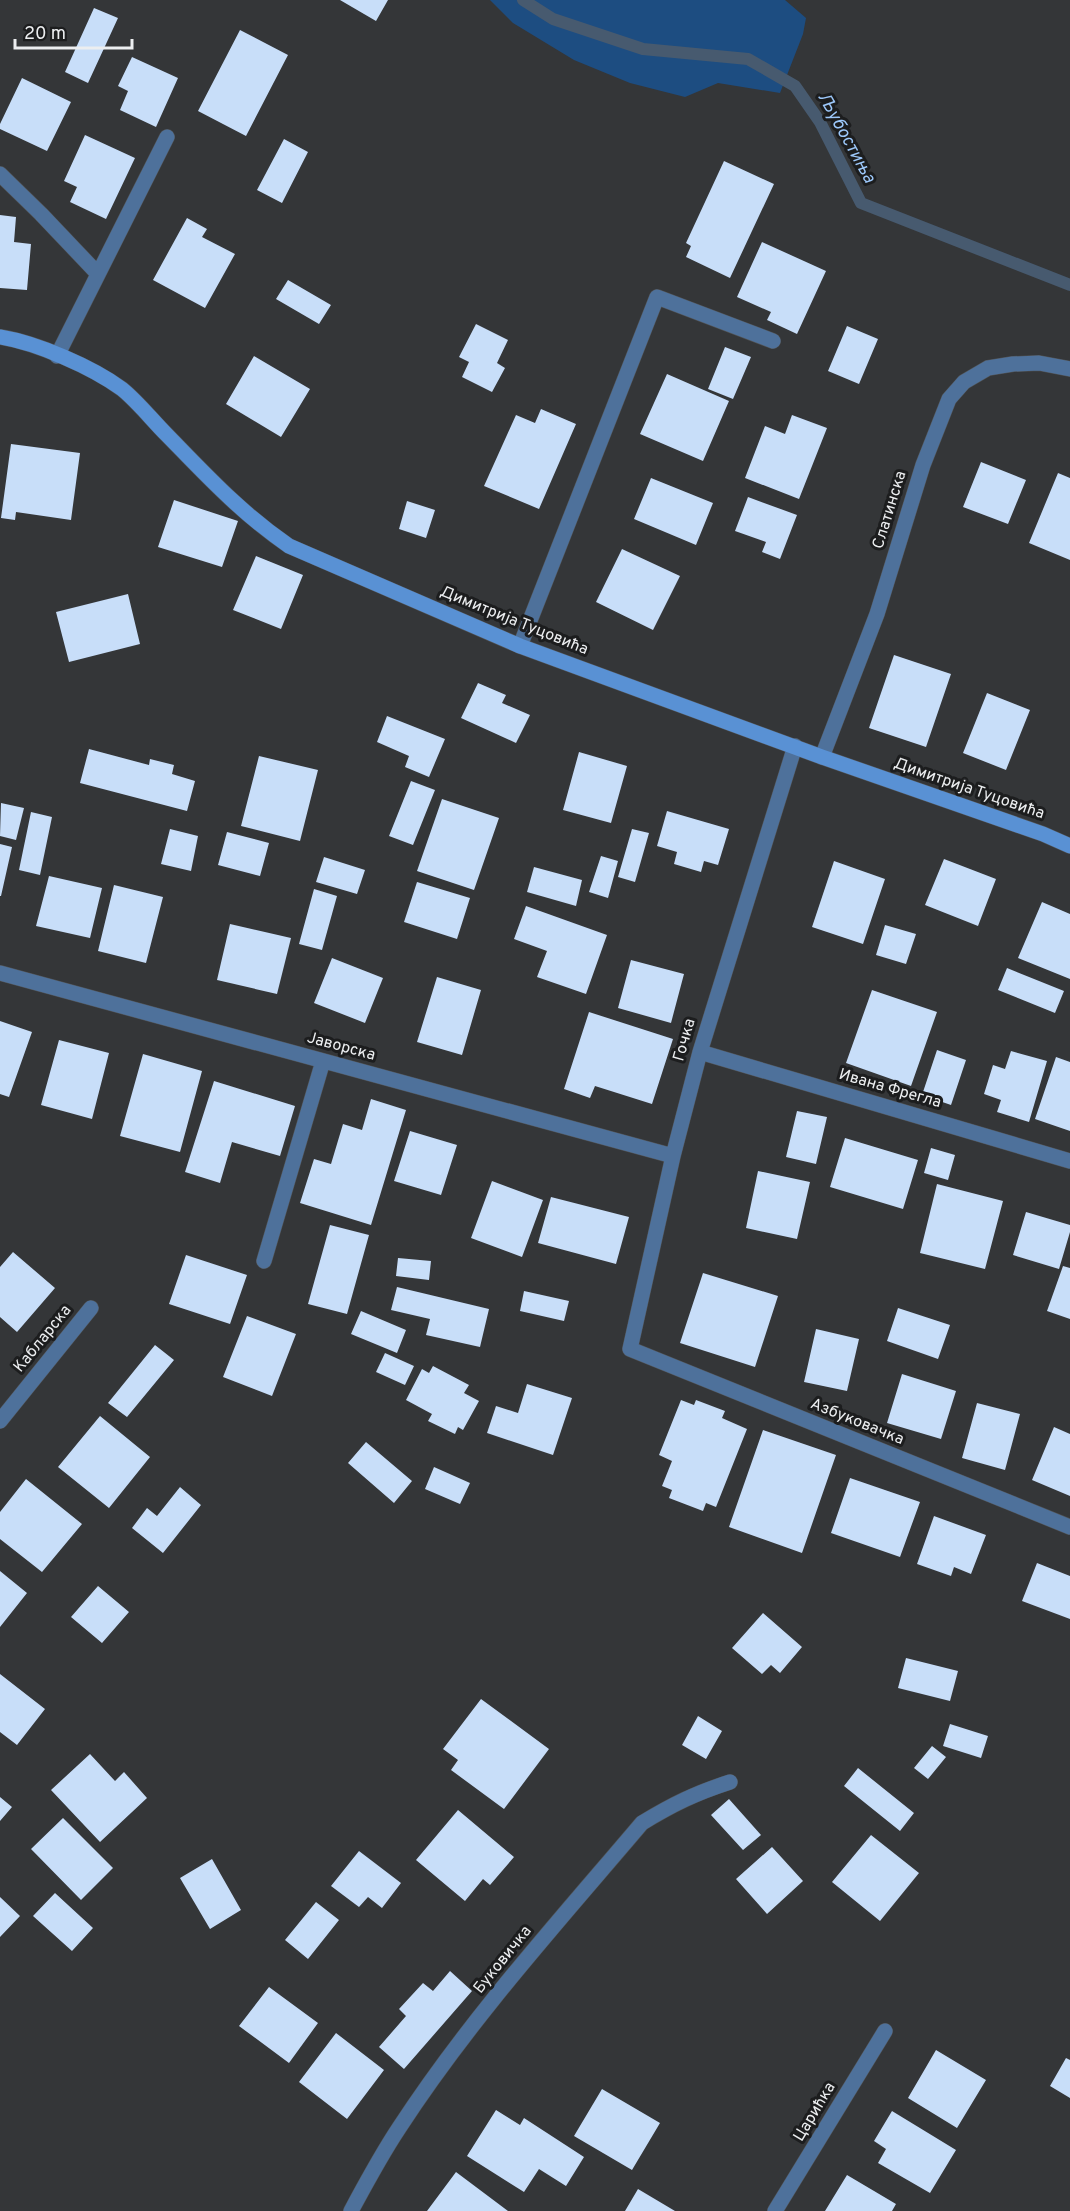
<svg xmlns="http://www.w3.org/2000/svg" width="1070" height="2211" viewBox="0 0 1070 2211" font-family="Overpass,sans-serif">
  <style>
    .green { fill: #1d4d81 }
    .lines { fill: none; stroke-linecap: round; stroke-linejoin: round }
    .stream { stroke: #475a6f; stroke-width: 12 }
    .building { fill: #c8def9 }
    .street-casing { stroke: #515355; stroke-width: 16 }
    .secondary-casing { stroke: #515355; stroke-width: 16 }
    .street { stroke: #4e719b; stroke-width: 15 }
    .secondary { stroke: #5991d4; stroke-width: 15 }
    .labels { text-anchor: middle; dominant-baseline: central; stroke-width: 6; stroke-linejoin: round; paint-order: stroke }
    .street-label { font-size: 16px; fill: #eceef0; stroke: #1c1d1e }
    .water-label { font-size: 18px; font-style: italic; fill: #9cc7f9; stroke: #1c1d1e }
  </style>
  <rect width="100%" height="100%" fill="#343638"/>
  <path class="green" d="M490,0H785L806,18L803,34L780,93L718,83L685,97L630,83L574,60L513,23Z"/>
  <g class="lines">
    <path class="stream" d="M523,0L553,19L643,49L748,59L795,86L820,122L861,203L1070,285"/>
  </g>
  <path class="building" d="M340,0H388L376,21Z
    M94,8L118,18L88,83L65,72Z
    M240,30L288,55L246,136L198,111Z
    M132,57L178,78L156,127L120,110L128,91L118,86Z
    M22,78L71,102L47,151L0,129V124Z
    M85,135L135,158L106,219L70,202L77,187L64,181Z
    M284,139L308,152L282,203L257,190Z
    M724,161L774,184L730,278L686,257L691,246L686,243Z
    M0,215L16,217L14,242L31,244L27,290L0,288Z
    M187,218L207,229L202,237L235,254L205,308L153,280Z
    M762,242L826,271L797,334L767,320L771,312L737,297Z
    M288,280L331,305L319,324L276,299Z
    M476,324L508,340L497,363L505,368L492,392L462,377L469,362L459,357Z
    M847,326L878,339L859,384L828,371Z
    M725,347L751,357L733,399L708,389Z
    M254,356L310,389L281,437L226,404Z
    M667,374L729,401L703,461L640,434Z
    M541,409L576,424L539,509L484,486L516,415L535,423Z
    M792,415L827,428L799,499L745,478L765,426L785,434Z
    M11,444L80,453L71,520L16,512L15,520L1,518Z
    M981,462L1026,480L1008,524L963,507Z
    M1058,473L1070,478V560L1029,543Z
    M651,478L713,503L696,545L634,519Z
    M748,497L797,515L780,559L762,552L766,542L735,531Z
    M174,500L238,521L222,567L158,547Z
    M407,501L435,510L426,538L399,529Z
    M622,549L680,576L653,630L596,602Z
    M256,556L303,575L281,629L233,610Z
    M128,594L140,644L69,662L56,612Z
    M894,655L951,674L926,747L869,728Z
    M478,683L506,695L502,703L530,715L516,743L461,718Z
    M987,693L1030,710L1006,770L963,753Z
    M387,716L445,739L429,777L405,767L409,756L377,742Z
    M89,749L149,765L150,759L174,765L172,774L195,781L187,811L80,783Z
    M579,752L627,766L611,823L563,810Z
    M259,756L318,770L300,841L241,826Z
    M411,781L435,790L413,845L389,836Z
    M442,799L499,818L474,890L417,871Z
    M1,803L24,808L16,840L0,836Z
    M667,811L729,829L718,865L704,861L701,872L674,864L677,852L657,846Z
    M31,812L52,817L40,875L19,870Z
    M170,829L198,836L191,871L161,864Z
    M632,829L649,833L635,882L618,877Z
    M227,832L269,843L260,876L218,865Z
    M0,844L12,847L1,896H0Z
    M601,856L618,861L608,898L589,892Z
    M324,857L365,870L357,894L316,882Z
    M944,859L996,879L978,926L925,905Z
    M834,861L885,879L863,944L812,927Z
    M534,867L582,880L576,906L527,892Z
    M49,876L102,888L90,938L36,926Z
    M417,882L470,898L457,939L404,922Z
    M114,885L163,897L146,963L98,951Z
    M314,889L337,896L322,950L299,944Z
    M1042,902L1070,914V979L1018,958Z
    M526,906L607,935L586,994L537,977L547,951L514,939Z
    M230,924L291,938L277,994L217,980Z
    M885,925L916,934L906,964L876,955Z
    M332,958L383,978L365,1023L314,1003Z
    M631,960L684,974L671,1023L618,1008Z
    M1007,968L1064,991L1055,1013L998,990Z
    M437,977L481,990L462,1055L417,1042Z
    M872,990L937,1012L911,1086L846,1063Z
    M589,1012L673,1039L652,1104L595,1086L590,1098L564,1089Z
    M0,1021L32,1032L9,1097L0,1094Z
    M59,1040L109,1053L92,1119L41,1105Z
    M937,1050L966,1060L951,1105L922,1095Z
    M1011,1051L1047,1061L1029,1122L997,1112L1001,1100L984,1094L993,1065L1005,1069Z
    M143,1054L202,1071L180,1152L120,1136Z
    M1056,1057L1070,1062V1131L1035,1119Z
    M214,1081L295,1106L280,1156L232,1142L220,1183L185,1172Z
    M371,1099L406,1110L371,1225L300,1203L314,1159L331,1164L343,1124L362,1130Z
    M797,1111L827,1117L816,1164L786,1157Z
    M410,1131L457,1145L441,1195L394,1181Z
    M845,1138L918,1160L903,1209L830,1187Z
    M931,1148L955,1155L948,1180L924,1173Z
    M758,1171L810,1182L797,1239L746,1228Z
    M492,1181L543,1200L522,1257L471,1238Z
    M937,1184L1003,1201L985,1269L920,1253Z
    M551,1197L629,1217L616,1264L538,1243Z
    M1026,1212L1070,1225V1232L1059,1269L1013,1255Z
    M330,1225L369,1235L347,1314L308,1304Z
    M13,1252L55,1288L17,1332L0,1317V1267Z
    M186,1255L247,1275L230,1324L169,1304Z
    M398,1258L431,1261L429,1280L396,1276Z
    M1063,1266L1070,1268V1319L1047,1311Z
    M703,1273L778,1296L755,1367L680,1343Z
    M397,1287L489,1309L480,1347L426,1335L430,1319L391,1310Z
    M524,1291L569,1301L564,1321L520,1311Z
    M898,1308L950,1325L938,1359L887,1341Z
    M361,1311L406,1330L397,1353L351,1334Z
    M247,1316L296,1334L272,1396L223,1377Z
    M816,1329L859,1339L847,1391L804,1382Z
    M155,1345L174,1360L127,1417L108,1403Z
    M385,1353L414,1366L405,1385L376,1372Z
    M433,1366L469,1385L464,1393L479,1401L463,1430L458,1427L455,1434L428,1421L432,1414L406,1400L422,1369L429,1373Z
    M902,1374L956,1391L941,1439L887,1423Z
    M527,1384L572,1398L553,1455L487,1433L496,1406L518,1413Z
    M681,1400L694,1405L696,1400L725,1411L722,1418L747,1429L716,1507L706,1503L703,1511L669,1498L672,1490L662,1486L672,1461L659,1455Z
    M977,1403L1020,1414L1005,1470L962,1458Z
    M100,1416L150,1457L109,1508L58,1467Z
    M1054,1427L1070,1434V1496L1032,1480Z
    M763,1430L836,1455L802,1553L729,1527Z
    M366,1442L412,1481L394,1503L348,1463Z
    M434,1467L470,1483L460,1504L425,1489Z
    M850,1478L920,1502L900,1557L831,1533Z
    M26,1479L82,1524L42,1572L0,1539V1512Z
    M180,1487L201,1505L163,1553L132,1528L147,1508L157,1516Z
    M934,1516L986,1535L971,1574L954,1567L951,1576L917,1564Z
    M1037,1563L1070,1576V1619L1022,1601Z
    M0,1571L27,1593L0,1627Z
    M98,1586L129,1612L102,1643L71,1617Z
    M763,1613L802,1647L780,1673L771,1665L762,1674L732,1648Z
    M906,1658L958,1671L950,1701L898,1688Z
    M0,1674L45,1709L17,1745L0,1732Z
    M481,1699L549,1749L504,1809L451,1770L458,1760L443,1749Z
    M698,1716L722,1731L706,1759L682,1745Z
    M950,1724L988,1736L981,1758L943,1746Z
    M932,1746L946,1757L928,1779L914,1768Z
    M90,1754L115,1781L124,1772L147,1798L100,1842L51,1790Z
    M858,1768L914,1813L900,1831L844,1786Z
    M0,1797L12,1807L0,1821Z
    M729,1799L761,1835L743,1850L711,1815Z
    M458,1810L514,1857L490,1885L483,1879L465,1901L416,1860Z
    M63,1818L113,1868L81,1900L31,1849Z
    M871,1835L919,1873L880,1921L832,1882Z
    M772,1847L803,1881L767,1914L736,1879Z
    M359,1851L401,1883L382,1908L368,1897L359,1907L331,1886Z
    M212,1859L241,1910L210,1929L180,1878Z
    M55,1893L93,1928L72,1951L33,1916Z
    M0,1897L20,1916L0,1937Z
    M316,1902L339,1920L308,1959L285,1940Z
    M450,1971L472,1991L404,2069L379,2047L406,2016L399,2009L423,1983L433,1991Z
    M269,1987L318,2023L289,2063L239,2026Z
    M336,2033L384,2070L347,2119L299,2082Z
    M936,2050L986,2080L957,2128L908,2098Z
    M1066,2058L1070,2060V2098L1050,2086Z
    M602,2089L660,2123L632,2170L574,2136Z
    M496,2110L520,2125L524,2118L584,2157L566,2186L539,2169L524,2192L467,2156Z
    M892,2111L956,2150L930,2193L878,2163L886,2149L874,2141Z
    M456,2172L508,2211H427Z
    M847,2175L896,2204L892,2211H825Z
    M638,2189L675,2211H625Z"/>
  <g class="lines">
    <g class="street-casing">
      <path id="street" d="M0,174L41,214L98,274
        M57,356L167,137
        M520,646L657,297L773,341
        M795,746L700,1052L673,1156L630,1349L1070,1527
        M822,757L877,614L923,465L949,399L964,382L988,368L1013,364L1039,363L1070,369
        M0,973L673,1156
        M700,1052L1070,1161
        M264,1261L323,1061
        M0,1421L91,1308
        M351,2211C366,2183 381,2155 399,2128C470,2019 558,1922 642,1823C673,1804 696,1793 730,1782
        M775,2211L885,2031"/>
    </g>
    <g class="secondary-casing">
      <path id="secondary" d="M0,337C37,343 92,367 122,389C138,402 152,420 167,435C207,476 241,513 289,546L520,646L822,757L1043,834L1070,846"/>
    </g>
    <use href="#street" class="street"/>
    <use href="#secondary" class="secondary"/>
  </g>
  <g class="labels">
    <g class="street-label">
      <text transform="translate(890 510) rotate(-73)">Слатинска</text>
      <text transform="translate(514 621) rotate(22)">Димитрија Туцовића</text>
      <text transform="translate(969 789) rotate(19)">Димитрија Туцовића</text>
      <text transform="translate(685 1040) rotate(-74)">Гочка</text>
      <text transform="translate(341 1047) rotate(15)">Јаворска</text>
      <text transform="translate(890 1089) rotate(16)">Ивана Фрегла</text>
      <text transform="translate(43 1339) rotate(-51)">Кабларска</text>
      <text transform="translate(857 1422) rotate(22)">Азбуковачка</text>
      <text transform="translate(503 1960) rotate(-51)">Буковичка</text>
      <text transform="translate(815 2112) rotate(-59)">Царићка</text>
    </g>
    <g class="water-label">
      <text transform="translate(846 138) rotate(61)">Љубостиња</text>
    </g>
  </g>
  <path d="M15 39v9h117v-9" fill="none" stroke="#eceef0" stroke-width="3"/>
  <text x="24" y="39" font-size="18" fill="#eceef0" stroke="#1c1d1e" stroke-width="4.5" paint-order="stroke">20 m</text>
</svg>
